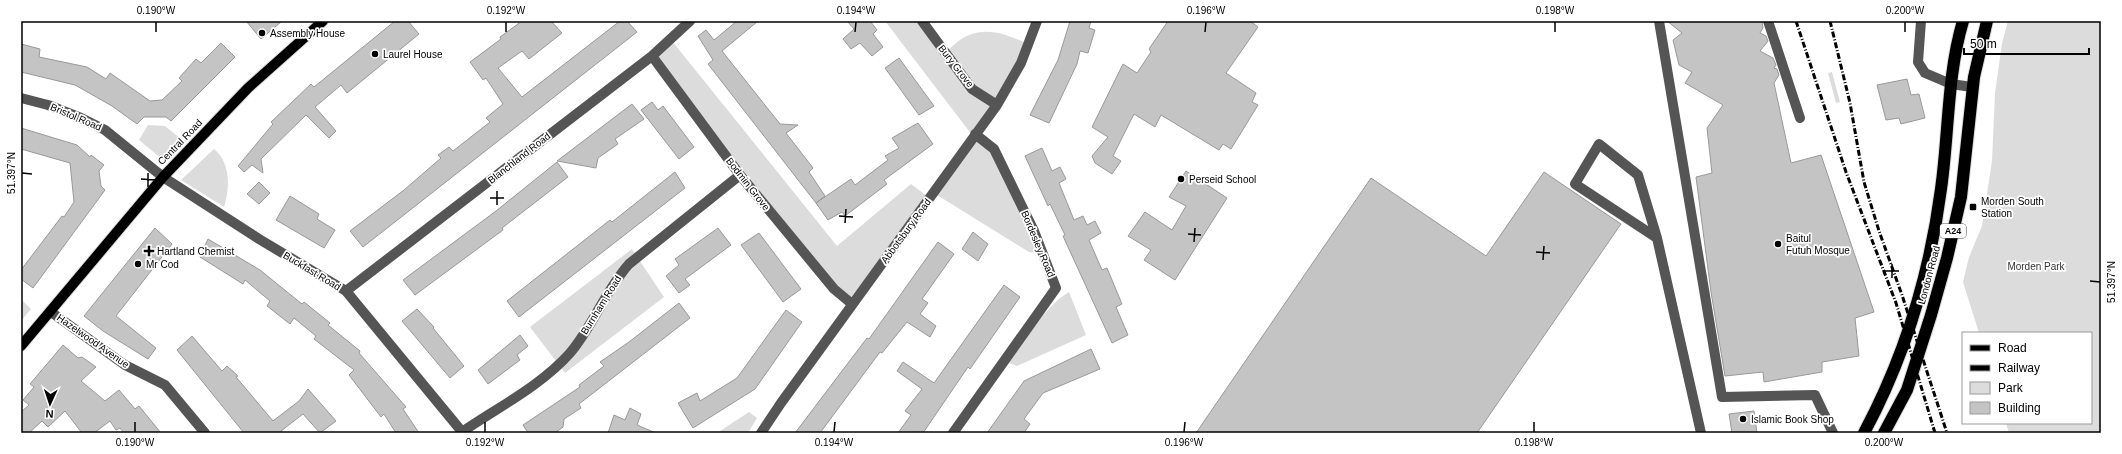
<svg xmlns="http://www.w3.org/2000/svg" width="2122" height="454" viewBox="0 0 2122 454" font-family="Arial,sans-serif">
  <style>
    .green { fill: #dcdcdc }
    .building { fill: #c4c4c4; stroke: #999 }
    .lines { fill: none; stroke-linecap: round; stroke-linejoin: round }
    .major-casing { stroke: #dbdbdb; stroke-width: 12 }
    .highway-casing { stroke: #dbdbdb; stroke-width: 14 }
    .minor { stroke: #555; stroke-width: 10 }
    .major { stroke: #000; stroke-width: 10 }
    .highway { stroke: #000; stroke-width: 12 }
    .rail { stroke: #000; stroke-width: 3; stroke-dasharray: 6 2 1 2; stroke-linecap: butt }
    .ticks { fill: none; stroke: #000; stroke-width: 1.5 }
    .poi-dot { fill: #000; stroke: #fff; stroke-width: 1.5 }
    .labels { text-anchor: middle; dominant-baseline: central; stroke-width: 3.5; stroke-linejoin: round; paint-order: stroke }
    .shield { fill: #fff; stroke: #4c4c4c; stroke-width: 1 }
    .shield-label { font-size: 9px; font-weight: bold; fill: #000 }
    .poi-label { font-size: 10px; fill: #000; stroke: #fff; text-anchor: start }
    .street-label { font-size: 10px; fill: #000; stroke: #fff }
    .park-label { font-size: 10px; fill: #333; stroke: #fff }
    .neatline { fill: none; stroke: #000; stroke-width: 1.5 }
    .ticks-label { font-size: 10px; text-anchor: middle; fill: #000 }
  </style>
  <rect width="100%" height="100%" fill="#fff"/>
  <path class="green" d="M885,21H919L943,54C951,48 960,38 969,35C990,27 1007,35 1026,43L997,100L972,135Z
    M2008,21H2101V433H2009L2006,423H2091V333H1979L1963,282L1969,257L1982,226L1992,161L1995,93L2002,43Z
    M672,41L837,246L911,184L927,196L850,299L836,286L741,171L656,56Z
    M1832,72L1840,102L1836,103L1828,73Z
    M148,125L165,126L182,140L163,160L139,140Z
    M976,140L990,151L1030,230L1038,253L1029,252L937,195Z
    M214,149C231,163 230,188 224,207L181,180Z
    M632,249L664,297L565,373L530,327Z
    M1069,292L1086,335L1017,366L1009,363C1023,343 1047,304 1069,292Z
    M21,299L31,309L21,321Z
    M749,412L757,418L748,433H717Z"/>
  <path class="building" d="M246,21H282L261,39Z
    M395,21H408L419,34L347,93L341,85L315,107L336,131L329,138L306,115L261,159L263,173L252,165L244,172L238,166L273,124L271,122L311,84L314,87Z
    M522,21H551L562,33L529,59L522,51L498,68L522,97L620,21H627L637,32L363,247L350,231L404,190L441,158L438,155L449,147L453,151L490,122L486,118L503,104L486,78L483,80L470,62L501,39L500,37Z
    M737,21H758L722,51L780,124L798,125L786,133L813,168L809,172L825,196L816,203L708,64L713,60L698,36L706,30L714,40Z
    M847,21H870L877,30L873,34L883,47L872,56L860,43L851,49L843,39L854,29Z
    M1070,21H1091L1089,28L1095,30L1088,53L1080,51L1077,64L1049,123L1030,115L1058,60Z
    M1168,21H1250L1258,27L1226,73L1256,93L1252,102L1258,105L1231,149L1223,144L1219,150L1161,115L1155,127L1134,114L1113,156L1121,161L1112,174L1095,163L1092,156L1108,137L1092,127L1123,64L1137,73L1151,52L1149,49Z
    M1667,21H1762L1763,28L1760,33L1766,36L1768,41L1760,51L1773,58L1776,65L1774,68L1777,69L1779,75L1774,83L1791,163L1821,155L1874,312L1855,318L1859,356L1822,362V372L1764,382L1763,372L1725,376L1711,292L1696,177L1712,173L1707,128L1723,105L1685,83L1692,72L1679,65L1673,40L1682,33Z
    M221,43L235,57L171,121L166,117H144L137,124L112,106L75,85L21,72V44L40,49L39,57L87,67L106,79L110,73L150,101L162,100L182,81L179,78L196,59L201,63Z
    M899,58L934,106L919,115L885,68Z
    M1907,79L1911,95L1919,94L1925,118L1901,124L1899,118L1886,120L1877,85Z
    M652,102L658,110L663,106L694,147L679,159L641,110Z
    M632,104L644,119L615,139L618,144L598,158L596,168L557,161Z
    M918,123L933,144L884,180L887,184L845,216L842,212L828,220L816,203L851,179L855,185L888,160L885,156L899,148L892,138Z
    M21,128L77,145L90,157L91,155L104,165L99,171L101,186L105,190L33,288L21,279V270L62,216L64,217L74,202L70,163L21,149Z
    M1042,148L1052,171L1060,167L1066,179L1059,183L1074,220L1083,216L1087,225L1095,221L1101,233L1089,240L1102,270L1107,268L1122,304L1116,307L1128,335L1112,343L1063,236L1065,235L1050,204L1048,206L1025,156Z
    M557,162L568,177L502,228L503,230L415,295L403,280L496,211Z
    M1186,171L1227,198L1175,280L1144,260L1151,250L1128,236L1145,212L1172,230L1186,206L1169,197Z
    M675,172L685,188L519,317L507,301L610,220L612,222Z
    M1544,172L1621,224L1477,433H1196L1371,178L1486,256Z
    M259,182L270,193L259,204L247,194Z
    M290,196L319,214L317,219L335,230L324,248L276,220Z
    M155,228L172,244L116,316L156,348L148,359L103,331L84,316Z
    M718,228L731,245L685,279L690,285L679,293L666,276L679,265L675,259Z
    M973,232L988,244L978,261L962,249Z
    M759,233L801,289L783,302L741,245Z
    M208,239L260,270L302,304L304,302L330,323L328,325L360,351L359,353L406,407L403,409L419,433H396L384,414L381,417L349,375L354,370L314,339L316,336L294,318L290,324L267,306L270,301L245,280L243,284L200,257Z
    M938,242L954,254L922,299L928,303L920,314L936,326L930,337L907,322L882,353L880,352L820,433H795L867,338L869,339Z
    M1004,285L1020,297L970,369L968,367L923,433H898L911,415L905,411L922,389L897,371L903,362L934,383Z
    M679,303L690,318L579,404L581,408L564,419L563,427L555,433H528L523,425L580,387L579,385L604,366L600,362L629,342Z
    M417,309L434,327L433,328L464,366L450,378L402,321Z
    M786,310L802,322L755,389L693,428L678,403L697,393L700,401L737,378Z
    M520,335L528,346L517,355L520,360L488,384L478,370Z
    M192,336L222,371L227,366L238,376L236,377L273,421L299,401L308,389L336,421L320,433L303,414L281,431L283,433H244L177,350Z
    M63,345L78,358L82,357L96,367L81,381L105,401L119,390L135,409L139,406L161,433H124L120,428L116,430L110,421L94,433H82L65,411L48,427L42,421L29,433H21V412L29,405L23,400L34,387L30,384Z
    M1091,349L1100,369L1043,393L1024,419L1030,424L1024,433H987L1024,381Z
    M630,408L641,414L637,425L656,433H608L614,415L625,420Z
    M1754,411L1757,433H1732L1729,414Z"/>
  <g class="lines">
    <g class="major-casing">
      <path id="major" d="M21,346L163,177L248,88L323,21"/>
    </g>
    <g class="highway-casing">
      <path id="highway" d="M1864,433C1904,358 1930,273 1941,189C1949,133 1947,75 1963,21
        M1884,433L1907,390L1931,315L1947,258L1961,197L1974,77L1987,21"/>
    </g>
    <path class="minor" d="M922,21L972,89L997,105
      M1659,21L1722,397L1815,395L1833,433
      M1768,21L1800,118
      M1921,21L1918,62L1925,73L1951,84L1972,87
      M652,56L740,175L834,289L852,304
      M21,98L48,105L81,118L105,130L163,177L259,239L346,291L463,433
      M1657,238L1575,184L1599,144L1638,175L1657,238L1701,433
      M346,291L652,56L690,21
      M51,312L125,365L165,385L205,433
      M462,432C497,408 542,385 570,353C593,326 605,291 629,264L740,175
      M761,433L781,403L997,105L1021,63L1037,21
      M953,433L1056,288L1034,231L994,149L975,134"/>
    <use href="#major" class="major"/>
    <use href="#highway" class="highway"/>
    <path class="rail" d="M1796,21L1846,172L1896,303L1935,433
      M1830,21L1850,103L1864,182L1879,231L1902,295L1947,433"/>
  </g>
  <path class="ticks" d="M156,32V22M506,32V22M855,32L856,22M1205,32L1206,22M1555,32V22M1905,32V22M22,173L32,174M141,179L155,180M148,187V173M490,198H504M497,205V191M839,216L853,217M845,223L846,209M1188,234L1201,235M1194,242L1195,228M1536,252L1550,253M1543,260L1544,246M1885,271H1899M1892,278V264M2090,281L2100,282M135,432V422M485,432V422M834,432L835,422M1184,432L1185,422M1534,432V422M1884,432V422"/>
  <g class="poi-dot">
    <circle cx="262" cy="33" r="4"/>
    <circle cx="375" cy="54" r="4"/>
    <circle cx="1181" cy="179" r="4"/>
    <rect x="1969" y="203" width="8" height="8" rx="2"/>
    <circle cx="1778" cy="244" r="4"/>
    <path d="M147 245h4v4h4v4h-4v4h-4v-4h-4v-4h4z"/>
    <circle cx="138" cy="264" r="4"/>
    <circle cx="1743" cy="419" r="4"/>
  </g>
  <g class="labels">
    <rect class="shield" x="1940" y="224" width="26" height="14" rx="3"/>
    <g class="shield-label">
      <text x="1953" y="231">A24</text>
    </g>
    <g class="poi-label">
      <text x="270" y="33">Assembly House</text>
      <text x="383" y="54">Laurel House</text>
      <text x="1189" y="179">Perseid School</text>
      <text x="1981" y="201">Morden South<tspan x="1981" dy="12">Station</tspan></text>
      <text x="1786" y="238">Baitul<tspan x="1786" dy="12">Futuh Mosque</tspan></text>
      <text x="157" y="251">Hartland Chemist</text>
      <text x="146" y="264">Mr Cod</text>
      <text x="1751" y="419">Islamic Book Shop</text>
    </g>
    <g class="street-label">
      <text transform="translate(956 66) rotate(52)">Bury Grove</text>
      <text transform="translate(76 117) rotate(23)">Bristol Road</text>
      <text transform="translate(180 142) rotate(-46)">Central Road</text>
      <text transform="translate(519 158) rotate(-38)">Blanchland Road</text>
      <text transform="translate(748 184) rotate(52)">Bodmin Grove</text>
      <text transform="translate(906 231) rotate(-54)">Abbotsbury Road</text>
      <text transform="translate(1038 244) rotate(67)">Bordesley Road</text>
      <text transform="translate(312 271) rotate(31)">Buckfast Road</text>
      <text transform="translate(1929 275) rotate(-75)">London Road</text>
      <text transform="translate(601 305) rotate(-58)">Burnham Road</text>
      <text transform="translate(93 341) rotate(35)">Hazelwood Avenue</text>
    </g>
    <g class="park-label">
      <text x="2036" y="266">Morden Park</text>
    </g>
  </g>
  <rect width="2122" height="454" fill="none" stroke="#ffffff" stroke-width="44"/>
  <rect x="1962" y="332" width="130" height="92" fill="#ffffff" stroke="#999999"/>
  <rect x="1970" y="345" width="20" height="6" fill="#000000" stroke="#999999"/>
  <text x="1998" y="352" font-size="12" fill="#000000">Road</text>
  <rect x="1970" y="365" width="20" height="6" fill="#000000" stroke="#999999"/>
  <text x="1998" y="372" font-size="12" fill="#000000">Railway</text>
  <rect x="1970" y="382" width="20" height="12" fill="#dcdcdc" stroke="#999999"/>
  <text x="1998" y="392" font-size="12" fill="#000000">Park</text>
  <rect x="1970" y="402" width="20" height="12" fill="#c4c4c4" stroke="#999999"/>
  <text x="1998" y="412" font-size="12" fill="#000000">Building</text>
  <g transform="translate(50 404) rotate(183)" stroke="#ffffff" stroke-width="3" paint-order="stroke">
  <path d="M0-3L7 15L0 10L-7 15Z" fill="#000000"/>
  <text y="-6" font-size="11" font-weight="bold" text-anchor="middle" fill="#000000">N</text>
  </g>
  <path d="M1964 48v6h125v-6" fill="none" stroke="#000000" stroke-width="2"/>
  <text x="1970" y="48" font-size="12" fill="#000000" stroke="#ffffff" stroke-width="3" paint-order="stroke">50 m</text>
  <rect x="22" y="22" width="2078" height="410" class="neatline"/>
  <g class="ticks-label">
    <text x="156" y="14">0.190°W</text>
    <text x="506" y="14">0.192°W</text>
    <text x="856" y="14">0.194°W</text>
    <text x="1206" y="14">0.196°W</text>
    <text x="1555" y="14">0.198°W</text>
    <text x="1905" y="14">0.200°W</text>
    <text transform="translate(11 173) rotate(-90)" y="4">51.397°N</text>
    <text transform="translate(2111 282) rotate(-90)" y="4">51.397°N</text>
    <text x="135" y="446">0.190°W</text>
    <text x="485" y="446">0.192°W</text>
    <text x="834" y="446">0.194°W</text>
    <text x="1184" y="446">0.196°W</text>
    <text x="1534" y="446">0.198°W</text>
    <text x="1884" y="446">0.200°W</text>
  </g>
</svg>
